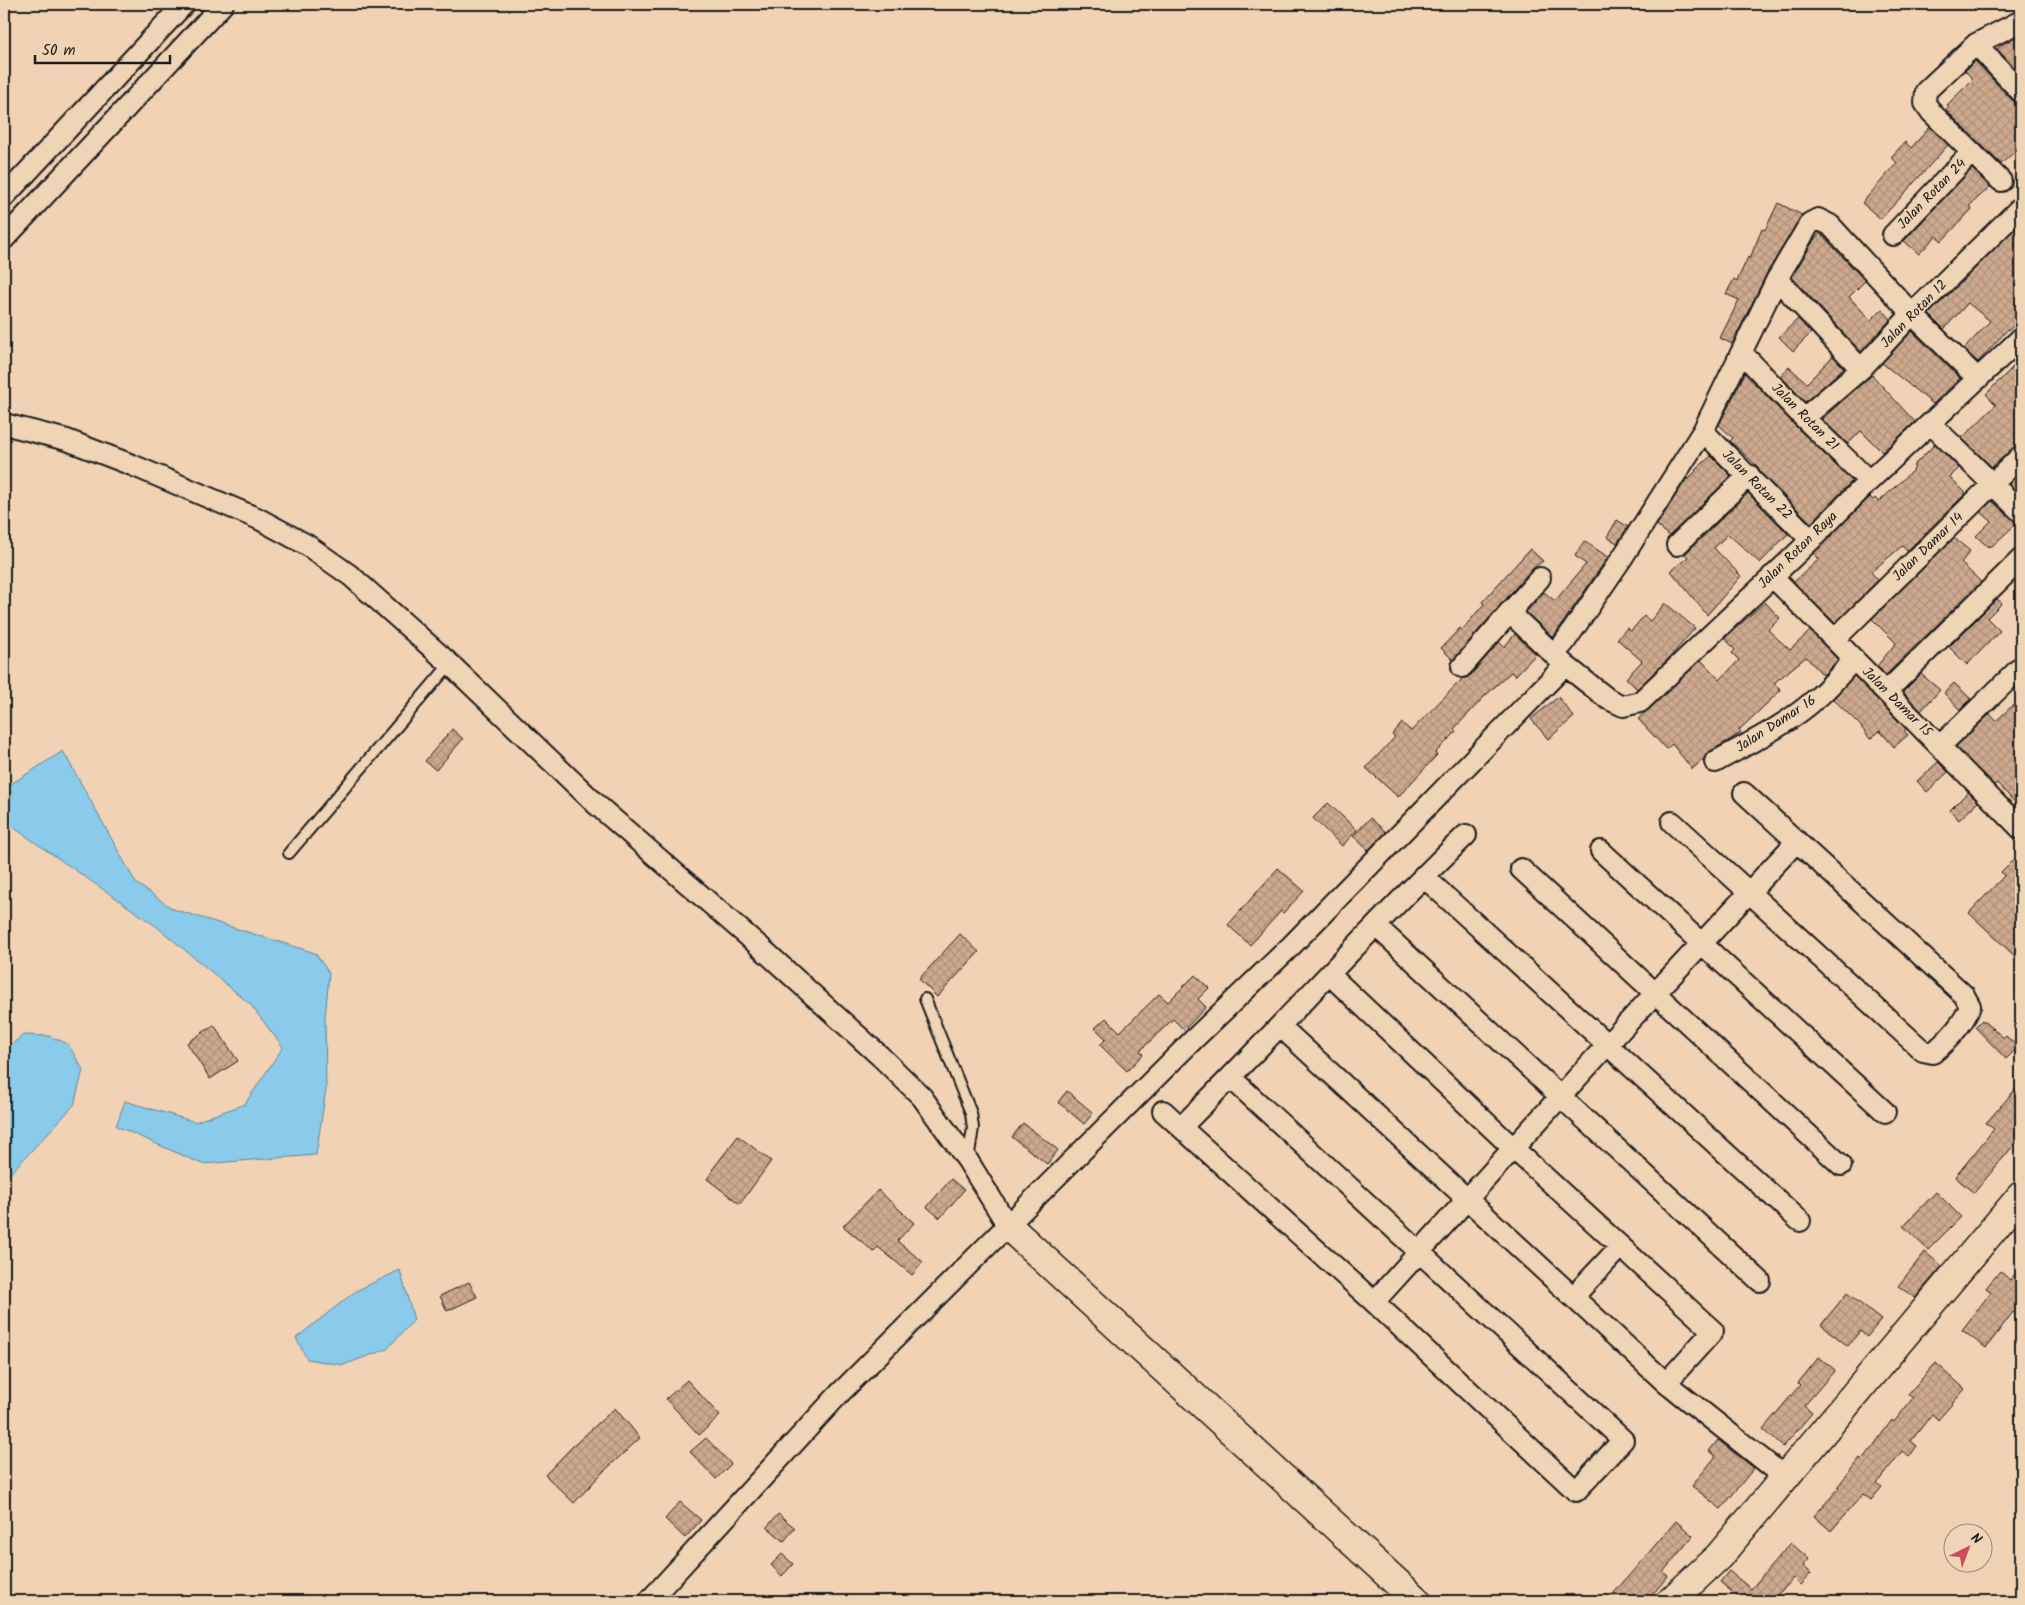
<svg xmlns="http://www.w3.org/2000/svg" width="2025" height="1605" viewBox="0 0 2025 1605" font-family="Kalam,sans-serif">
  <style>
    .water { fill: #8acbeb; stroke: #5e8598 }
    .building { fill: url(#building-cross-hatch); stroke: #1c1c1c }
    .lines { fill: none; stroke-linecap: round; stroke-linejoin: round }
    .lane-casing { stroke: #1c1c1c; stroke-width: 14 }
    .street-casing { stroke: #1c1c1c; stroke-width: 24 }
    .secondary-casing { stroke: #1c1c1c; stroke-width: 31 }
    .lane { stroke: #efd4b6; stroke-width: 10 }
    .street { stroke: #efd4b6; stroke-width: 20 }
    .secondary { stroke: #efd4b6; stroke-width: 28 }
    .labels { text-anchor: middle; dominant-baseline: central; stroke-width: 4; stroke-linejoin: round; paint-order: stroke }
    .street-label { font-size: 14px; fill: #1c1c1c; stroke: #efd4b6 }
  </style>
  <defs>
    <pattern id="building-cross-hatch" width="8" height="8" patternUnits="userSpaceOnUse" patternTransform="scale(1.25)"><rect width="8" height="8" fill="#cea98e"/><path d="M0 0l8 8M0 8l8-8" fill="none" stroke="#b0917a"/></pattern>
  </defs>
  <rect width="100%" height="100%" fill="#f1d2b4"/>
  <filter id="ink" filterUnits="userSpaceOnUse"><feTurbulence type="fractalNoise" baseFrequency=".02" numOctaves="2"/><feDisplacementMap in="SourceGraphic" scale="10" xChannelSelector="R" yChannelSelector="G"/><feConvolveMatrix kernelMatrix="1 2 1 2 8 2 1 2 1" color-interpolation-filters="sRGB"/></filter>
  <g filter="url(#ink)">
    <path class="water" d="M63,751L136,883L173,909L315,953L329,973L325,1019L326,1089L316,1155L202,1164L116,1126L125,1101L195,1122L245,1104L283,1047L250,1004L156,926L7,823L5,788Z
      M23,1035L49,1036L68,1044L83,1070L74,1105L4,1180V1051Z
      M400,1270L414,1320L387,1349L343,1365L307,1359L296,1338L356,1291Z"/>
    <path class="building" d="M2021,34V75L1997,49L2004,43Z
      M1975,61L2012,100L2021,104V146L2001,164L1946,110L1949,106L1947,105L1973,79L1965,71Z
      M1930,127L1948,145L1881,219L1862,203L1897,163L1891,157L1905,142L1911,148Z
      M1972,169L1990,187L1969,206L1972,209L1942,241L1936,236L1919,254L1904,241Z
      M1778,203L1802,215L1767,273L1732,344L1720,338L1739,300L1726,294L1734,279L1737,281L1748,257L1750,258L1762,229L1765,230Z
      M2021,223V318L2009,330L2008,329L1978,362L1964,349L1990,321L1968,303L1944,329L1929,314Z
      M1820,233L1865,281L1849,297L1871,320L1882,309L1891,319L1861,352L1792,277L1814,240Z
      M1798,319L1811,333L1793,351L1779,337Z
      M1912,331L1960,378L1933,404L1882,363Z
      M1833,356L1844,368L1805,402L1781,376L1789,367L1807,383Z
      M2021,359V444L2013,448L1992,467L1962,438L1996,405L1986,394Z
      M1745,373L1795,426L1852,481L1811,523L1760,472L1758,467L1730,441L1733,438L1719,425Z
      M1872,375L1915,422L1882,452L1861,431L1848,444L1822,419Z
      M1935,444L1959,468L1950,477L1966,493L1907,551L1902,546L1871,572L1878,580L1835,623L1794,582L1819,559L1814,553L1870,497L1873,500L1875,498L1879,502L1915,468L1913,466Z
      M1711,456L1731,476L1669,536L1657,525L1683,484L1696,471L1695,470Z
      M2021,472V496L2009,484Z
      M1748,493L1788,534L1760,563L1728,534L1714,548L1741,576L1707,615L1671,571L1688,557L1685,554Z
      M1992,501L2017,523L1991,547L1990,545L1988,547L1976,536L1991,521L1981,512Z
      M1617,520L1628,527L1617,543L1607,537Z
      M1954,538L1970,551L1961,563L1981,582L1886,675L1877,666L1896,643L1872,619Z
      M1584,541L1608,557L1553,637L1526,612L1544,592L1555,601L1586,564L1575,556Z
      M1530,549L1543,561L1531,570L1453,660L1441,648L1460,628L1462,630L1484,604L1482,602Z
      M1997,599L2002,603L1987,618L2000,631L1967,665L1949,647Z
      M1765,602L1780,618L1768,630L1790,650L1810,631L1838,660L1823,675L1806,657L1774,683L1781,690L1739,730L1741,733L1709,752L1703,760L1692,769L1672,744L1666,749L1638,719L1701,660L1720,680L1739,660L1732,653L1735,650L1725,638Z
      M1665,603L1695,628L1670,657L1637,689L1626,678L1642,661L1617,639L1627,628L1631,631L1644,616L1650,621Z
      M1515,634L1536,654L1515,676L1511,672L1485,696L1454,729L1456,732L1435,753L1437,755L1398,797L1366,768L1395,737L1392,735L1402,723L1411,731L1463,678L1471,675L1499,642L1504,647Z
      M1921,674L1940,690L1921,711L1903,692Z
      M1854,676L1906,729L1904,731L1908,735L1894,747L1880,731L1870,739L1859,724L1833,699Z
      M1954,683L1971,699L1960,710L1944,693Z
      M1558,697L1574,717L1548,739L1531,719Z
      M2013,705L2021,714V809L1997,783L1994,785L1956,747L1990,714L1996,721Z
      M452,729L463,739L436,770L425,761Z
      M1938,762L1948,772L1927,792L1917,781Z
      M1968,792L1978,802L1959,820L1950,810Z
      M1328,803L1357,830L1342,846L1313,818Z
      M1370,818L1386,832L1368,850L1353,836Z
      M2014,859L2021,867V962L1969,913L2004,876L2001,872Z
      M1278,868L1304,891L1283,913L1281,911L1250,945L1228,925Z
      M960,934L979,952L937,997L919,979Z
      M1195,975L1209,988L1198,999L1206,1007L1184,1030L1173,1019L1140,1051L1143,1054L1127,1071L1100,1045L1106,1039L1095,1028L1106,1018L1120,1032L1159,994L1168,1002Z
      M1982,1020L2004,1038L2006,1036L2018,1047L2006,1059L1975,1027Z
      M214,1025L238,1061L210,1079L187,1043Z
      M2021,1083V1138L2013,1146L1974,1193L1955,1177L1994,1129L1986,1123Z
      M1067,1091L1093,1113L1084,1124L1058,1102Z
      M1023,1123L1058,1150L1047,1164L1012,1137Z
      M738,1136L771,1161L740,1204L707,1179L713,1171L712,1170Z
      M951,1179L964,1190L940,1218L927,1207Z
      M878,1190L914,1223L897,1241L923,1262L912,1275L878,1247L874,1252L843,1226Z
      M1936,1192L1961,1217L1928,1250L1903,1226Z
      M1925,1252L1942,1266L1915,1298L1898,1286Z
      M2021,1267V1318L2013,1312L1986,1348L1962,1330L1991,1292L1986,1288L2000,1271L2010,1280Z
      M469,1282L477,1297L447,1311L440,1296Z
      M1847,1293L1881,1320L1867,1337L1860,1331L1848,1346L1821,1325Z
      M1819,1357L1835,1370L1804,1406L1812,1413L1783,1447L1763,1429L1800,1385L1798,1383Z
      M1936,1363L1965,1389L1938,1420L1932,1414L1911,1441L1917,1446L1909,1457L1902,1451L1877,1483L1882,1487L1871,1500L1863,1494L1831,1531L1814,1516L1840,1487L1838,1486L1860,1458L1863,1460L1892,1420L1894,1422L1913,1398L1908,1394Z
      M687,1380L720,1416L699,1435L666,1399Z
      M615,1408L640,1438L603,1472L574,1503L545,1475L572,1447Z
      M706,1438L731,1464L716,1479L690,1452Z
      M1718,1440L1754,1468L1721,1509L1692,1486L1716,1456L1709,1451Z
      M680,1502L701,1520L685,1538L665,1519Z
      M778,1514L795,1528L784,1541L767,1527Z
      M1676,1521L1693,1536L1663,1572L1668,1576L1647,1601H1607Z
      M1791,1543L1809,1559L1803,1566L1811,1573L1800,1585L1793,1578L1772,1601H1741L1742,1600L1720,1582L1729,1571L1751,1589Z
      M782,1554L793,1564L782,1576L771,1565Z"/>
    <g class="lines">
      <g class="lane-casing">
        <path id="lane" d="M289,853L450,664
          M925,999L971,1113L973,1128L968,1160"/>
      </g>
      <g class="street-casing">
        <path id="street" d="M1976,44L2021,92
          M2001,181L1932,113L1925,103L1926,91L1976,44L2021,21
          M4,197L184,4
          M1893,235L1972,152
          M4,239L223,4
          M1777,279L1861,369
          M1742,353L1804,418L1869,481
          M1804,418L1861,369L1912,314L2021,207
          M4,424L67,440L132,465L259,519L307,545L351,576L450,664L597,805L758,945L880,1056L922,1097L968,1161L1008,1226
          M1931,424L2021,512
          M1703,431L1811,540
          M1677,545L1749,475
          M1772,576L2021,829
          M1509,612L1565,665L1608,699L1623,706L1640,702L1811,540L1869,481L2021,338
          M1835,639L2021,456
          M1554,654L1564,643L1622,558L1703,431L1777,279L1810,223L1818,219L1830,225L1912,314L1978,379
          M1462,667L1540,578
          M1886,692L2021,559
          M1940,746L2021,667
          M1715,762C1749,743 1787,725 1817,698C1830,687 1842,672 1854,659
          M1672,822L1923,1051L1933,1053C1947,1041 1964,1024 1970,1006L1964,995L1744,793
          M1601,851L1885,1112
          M1521,869L1841,1165
          M1423,876L1800,1221
          M1376,926L1760,1281
          M1329,974L1513,1148L1713,1331L1666,1383
          M1280,1026L1666,1383L1786,1478
          M1163,1111L1374,1302L1576,1491L1623,1440L1231,1078
          M1181,1127C1278,1031 1368,929 1466,835
          M1573,1297L1620,1247
          M1374,1302L1607,1045L1797,841
          M649,1601L839,1394L1194,1039L1291,946L1565,665"/>
      </g>
      <g class="secondary-casing">
        <path id="secondary" d="M1008,1226L1417,1601
          M1671,1601L1719,1556L2021,1196"/>
      </g>
      <use href="#lane" class="lane"/>
      <use href="#street" class="street"/>
      <use href="#secondary" class="secondary"/>
    </g>
  </g>
  <g class="labels">
    <g class="street-label">
      <text transform="translate(1932 194) rotate(-46)">Jalan Rotan 24</text>
      <text transform="translate(1914 314) rotate(-46)">Jalan Rotan 12</text>
      <text transform="translate(1805 417) rotate(45)">Jalan Rotan 21</text>
      <text transform="translate(1757 485) rotate(45)">Jalan Rotan 22</text>
      <text transform="translate(1928 547) rotate(-44)">Jalan Damar 14</text>
      <text transform="translate(1798 550) rotate(-44)">Jalan Rotan Raya</text>
      <text transform="translate(1897 702) rotate(45)">Jalan Damar 15</text>
      <text transform="translate(1776 724) rotate(-33)">Jalan Damar 16</text>
    </g>
  </g>
  <rect width="2025" height="1605" fill="none" stroke="#efd4b6" stroke-width="20"/>
  <rect x="10" y="10" width="2005" height="1585" fill="none" stroke="#1c1c1c" stroke-width="2" filter="url(#ink)"/>
  <g transform="translate(1968 1548) rotate(42)"><circle r="24" fill="#efd4b6" stroke="#9b8a78"/>
  <path d="M0-4L9 19L0 12L-9 19Z" fill="#d1495b"/>
  <text y="-8" font-size="14" font-weight="bold" text-anchor="middle" fill="#1c1c1c">N</text>
  </g>
  <path d="M35 55v8h135v-8" fill="none" stroke="#1c1c1c" stroke-width="2.5"/>
  <text x="42" y="55" font-size="15" fill="#1c1c1c" stroke="#efd4b6" stroke-width="4" paint-order="stroke">50 m</text>
</svg>
